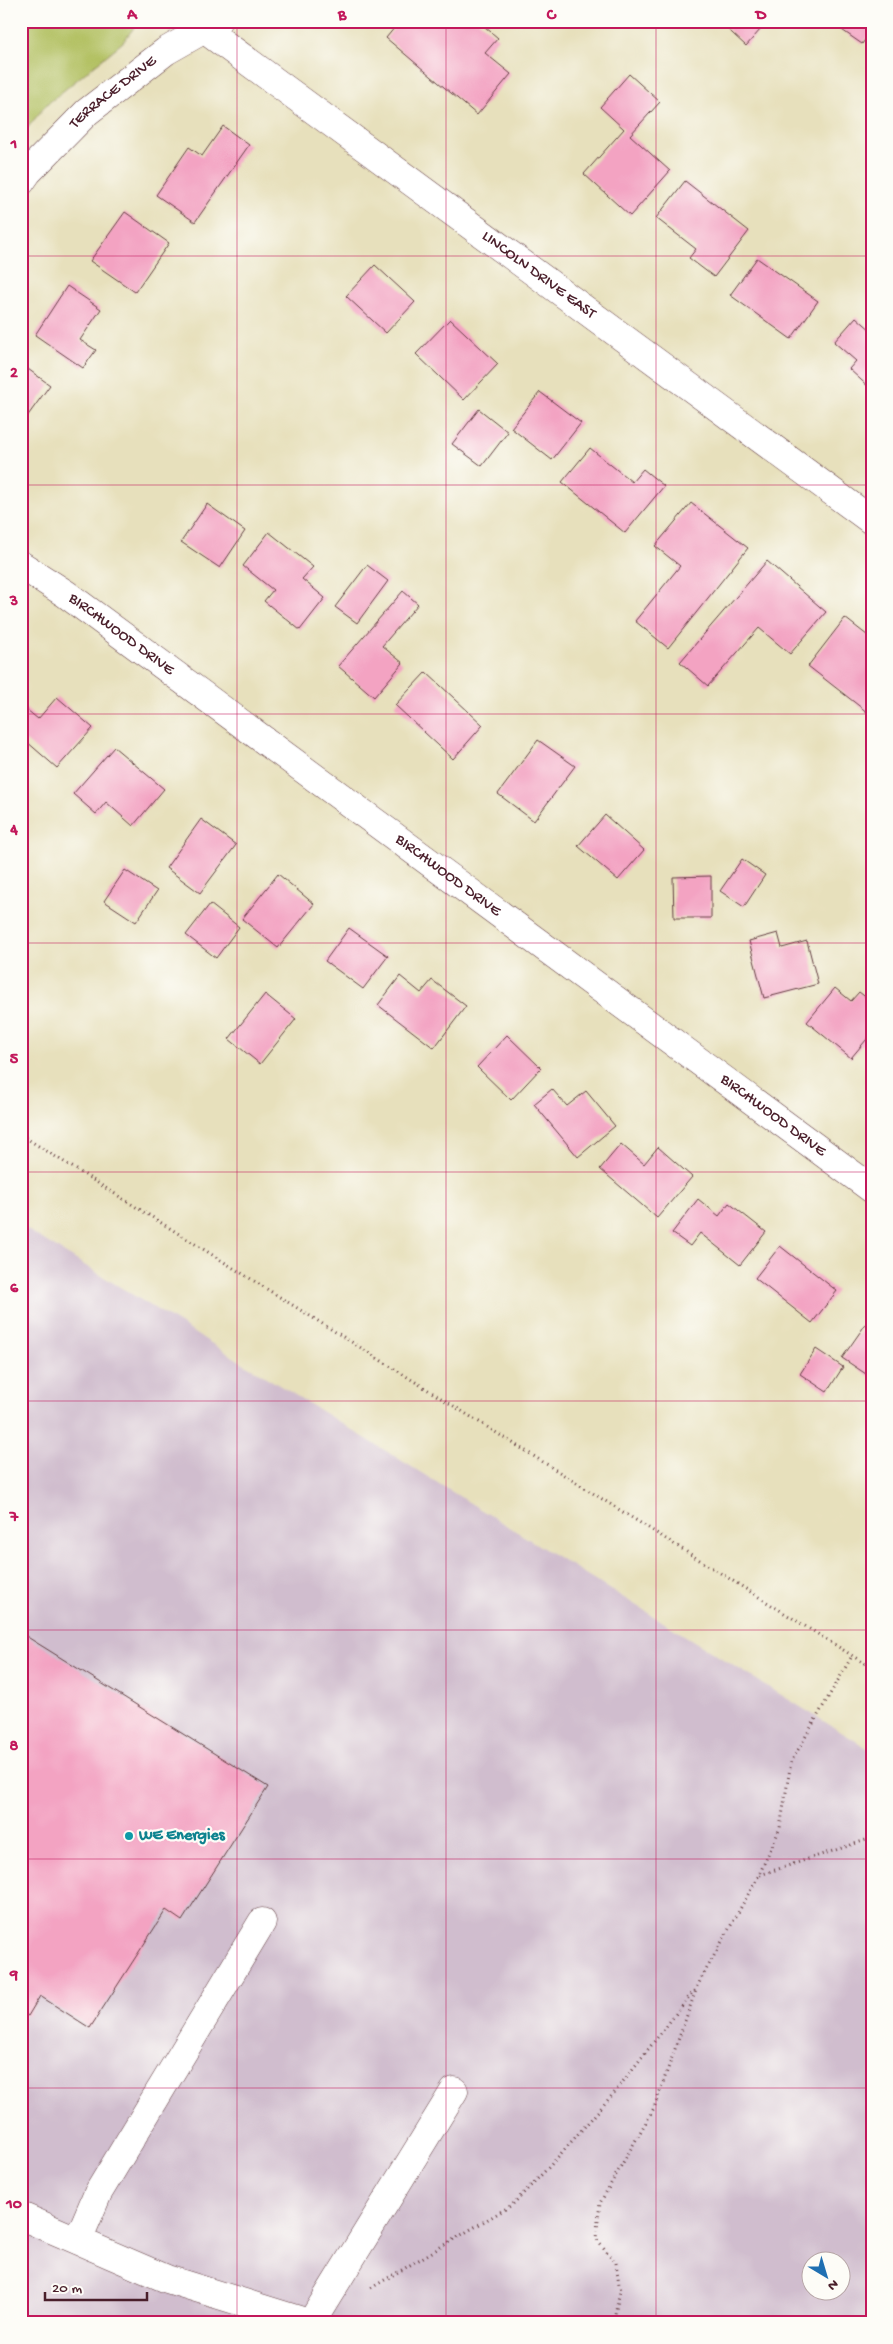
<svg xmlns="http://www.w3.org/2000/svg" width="893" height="2344" viewBox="0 0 893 2344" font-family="'Gochi Hand',sans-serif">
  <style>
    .industrial { fill: #d0bdce; fill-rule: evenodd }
    .green { fill: #b3c163; stroke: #7e7047 }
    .building { fill: #f3a3c2 }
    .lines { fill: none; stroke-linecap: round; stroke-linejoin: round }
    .minor-casing { stroke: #623c41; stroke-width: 29 }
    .path { stroke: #623c41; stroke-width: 3; stroke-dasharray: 1 4; stroke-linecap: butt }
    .minor { stroke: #fff; stroke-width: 28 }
    .grid { fill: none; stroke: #c2185b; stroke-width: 1; stroke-opacity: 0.55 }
    .culture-dot { fill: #0f9aa8; stroke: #fdfcf7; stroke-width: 2 }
    .labels { text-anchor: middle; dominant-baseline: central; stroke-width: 4.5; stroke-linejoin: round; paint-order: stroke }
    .street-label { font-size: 16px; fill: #4a1f2b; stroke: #fdfcf7 }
    .culture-label { font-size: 16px; font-weight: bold; fill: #0d838f; stroke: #fdfcf7; text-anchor: start }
    .neatline { fill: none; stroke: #c2185b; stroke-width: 2 }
    .grid-label { font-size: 16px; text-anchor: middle; font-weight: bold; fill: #c2185b }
  </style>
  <rect width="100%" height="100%" fill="#fdfcf7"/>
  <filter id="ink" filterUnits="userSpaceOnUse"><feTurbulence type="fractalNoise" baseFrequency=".02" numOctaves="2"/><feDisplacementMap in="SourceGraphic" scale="10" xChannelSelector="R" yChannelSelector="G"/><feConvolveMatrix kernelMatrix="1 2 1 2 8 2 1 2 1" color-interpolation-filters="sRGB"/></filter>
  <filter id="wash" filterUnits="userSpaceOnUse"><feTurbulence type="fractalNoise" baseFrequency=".0096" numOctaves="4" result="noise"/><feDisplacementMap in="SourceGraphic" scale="20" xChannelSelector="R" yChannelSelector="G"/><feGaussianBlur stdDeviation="1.12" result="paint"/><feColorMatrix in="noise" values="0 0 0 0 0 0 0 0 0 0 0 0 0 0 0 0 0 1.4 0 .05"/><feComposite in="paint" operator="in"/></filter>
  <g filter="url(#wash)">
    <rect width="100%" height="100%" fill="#e7e0bc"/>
    <path class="industrial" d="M21,1226L872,1751V2323H21ZM810,2262H840V2292H810Z"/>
    <path class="green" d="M21,21H139L123,42L46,105L21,136Z"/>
    <g id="blocks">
      <path class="building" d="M400,21H478L498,38L485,53L511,74L477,115L386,38Z
        M719,21H768L746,46Z
        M844,21H872V35L870,33L862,44L839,28Z
        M629,74L660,102L630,135L670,171L630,216L584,174L624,129L600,107Z
        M223,126L249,145L195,222L156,195L189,147L202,156Z
        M685,181L749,231L714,277L689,258L696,249L656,218Z
        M125,212L169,243L135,292L90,261Z
        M757,258L818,301L791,339L730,295Z
        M375,265L415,302L386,333L346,296Z
        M67,286L101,309L80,340L96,350L83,368L35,335Z
        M856,317L872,331V390L849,369L856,361L834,342Z
        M450,319L498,364L464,400L416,354Z
        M21,364L50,385L21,425Z
        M540,392L581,423L552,460L511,428Z
        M479,409L508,432L482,466L452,444Z
        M590,448L632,482L643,469L664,486L625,533L562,482Z
        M691,503L748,548L668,648L635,621L680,566L655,546Z
        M207,504L245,531L220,568L181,542Z
        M269,532L313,567L302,579L325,598L300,630L264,601L273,590L243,566Z
        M767,561L826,612L790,654L759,628L708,686L680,662Z
        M367,565L388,581L357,623L335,607Z
        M403,591L418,604L382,646L403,663L374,697L338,666Z
        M845,618L872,639V716L808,666Z
        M426,672L483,725L453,759L395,705Z
        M57,697L93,728L57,768L26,741L21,746V705L38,719Z
        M538,740L575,766L534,821L498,794Z
        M114,747L164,789L133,826L106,802L96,814L73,794Z
        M605,815L644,850L618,880L578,846Z
        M201,819L236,845L200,893L166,868Z
        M742,859L765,875L744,907L720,891Z
        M125,870L157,891L136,922L104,901Z
        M278,874L314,904L278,948L242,919Z
        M711,876V918H674L673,877Z
        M210,904L239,927L216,958L186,935Z
        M349,928L388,956L363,989L325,961Z
        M778,933L782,948L807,941L818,984L764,998L749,941Z
        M400,976L421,993L432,980L466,1006L434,1048L378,1005Z
        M835,988L851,1001L859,992L872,1002V1033L851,1058L807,1022Z
        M265,994L296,1019L260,1064L229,1039Z
        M507,1035L541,1068L511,1100L477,1067Z
        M552,1089L567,1106L586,1091L615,1126L578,1157L534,1104Z
        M621,1144L644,1164L658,1147L692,1177L657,1218L600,1169Z
        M698,1199L719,1216L729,1203L766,1232L740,1265L700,1233L690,1246L672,1233Z
        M780,1246L837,1291L812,1323L755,1278Z
        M872,1315V1378L842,1358Z
        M816,1349L843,1367L827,1392L800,1374Z
        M21,1633L268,1787L182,1921L166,1910L90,2028L40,1996L28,2016L21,2012Z"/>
    </g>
  </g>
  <g filter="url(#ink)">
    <use href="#blocks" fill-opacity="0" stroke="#623c41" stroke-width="1"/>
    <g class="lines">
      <g class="minor-casing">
        <g id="minor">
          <path id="s1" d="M193,21L872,521"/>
          <path id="s2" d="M21,182L28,172L87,112L166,51L217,22"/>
          <path id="s3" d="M21,565L66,594L872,1189"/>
          <path d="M21,2216L167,2279L309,2323"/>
          <path d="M78,2240L98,2193L262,1922"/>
          <path d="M311,2323L454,2091"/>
        </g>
      </g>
      <path class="path" d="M118,21V22
        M21,1135L872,1668
        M760,1875L872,1838
        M371,2288L512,2205L549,2167L614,2093L696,1988L759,1875L780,1828L791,1762L852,1656
        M613,2323L620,2291L616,2263L596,2238L600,2203L654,2108L696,1990"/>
      <use href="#minor" class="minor"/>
    </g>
  </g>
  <path class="grid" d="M237,21V2323M446,21V2323M656,21V2323M21,256H872M21,485H872M21,714H872M21,943H872M21,1172H872M21,1401H872M21,1630H872M21,1859H872M21,2088H872"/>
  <circle class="culture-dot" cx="129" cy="1836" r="5"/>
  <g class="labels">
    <g class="street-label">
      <text stroke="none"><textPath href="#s2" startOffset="129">TERRACE DRIVE</textPath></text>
      <text stroke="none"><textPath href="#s1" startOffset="429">LINCOLN DRIVE EAST</textPath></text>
      <text stroke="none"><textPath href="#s3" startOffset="122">BIRCHWOOD DRIVE</textPath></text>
      <text stroke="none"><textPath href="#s3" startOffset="528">BIRCHWOOD DRIVE</textPath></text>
      <text stroke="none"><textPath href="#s3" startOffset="932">BIRCHWOOD DRIVE</textPath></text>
    </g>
    <g class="culture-label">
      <text x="139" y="1836">WE Energies</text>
    </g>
  </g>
  <rect width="893" height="2344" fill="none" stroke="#fdfcf7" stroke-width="55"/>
  <g transform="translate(826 2276) rotate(142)"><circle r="24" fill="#fdfcf7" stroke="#b5a4a5"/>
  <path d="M0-4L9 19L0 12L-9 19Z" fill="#1f6fb2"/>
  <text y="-8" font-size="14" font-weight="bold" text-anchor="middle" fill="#4a1f2b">N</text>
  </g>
  <path d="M45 2292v8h102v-8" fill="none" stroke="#4a1f2b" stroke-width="2.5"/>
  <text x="52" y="2292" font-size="15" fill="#4a1f2b" stroke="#fdfcf7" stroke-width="4" paint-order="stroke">20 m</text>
  <rect x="28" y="28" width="838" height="2288" class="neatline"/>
  <g class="grid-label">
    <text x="132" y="19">A</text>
    <text x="342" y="19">B</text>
    <text x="551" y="19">C</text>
    <text x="761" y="19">D</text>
    <text x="14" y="148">1</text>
    <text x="14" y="377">2</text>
    <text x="14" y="605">3</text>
    <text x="14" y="834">4</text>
    <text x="14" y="1063">5</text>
    <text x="14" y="1292">6</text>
    <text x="14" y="1521">7</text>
    <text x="14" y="1750">8</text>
    <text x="14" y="1979">9</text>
    <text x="14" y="2208">10</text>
  </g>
</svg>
